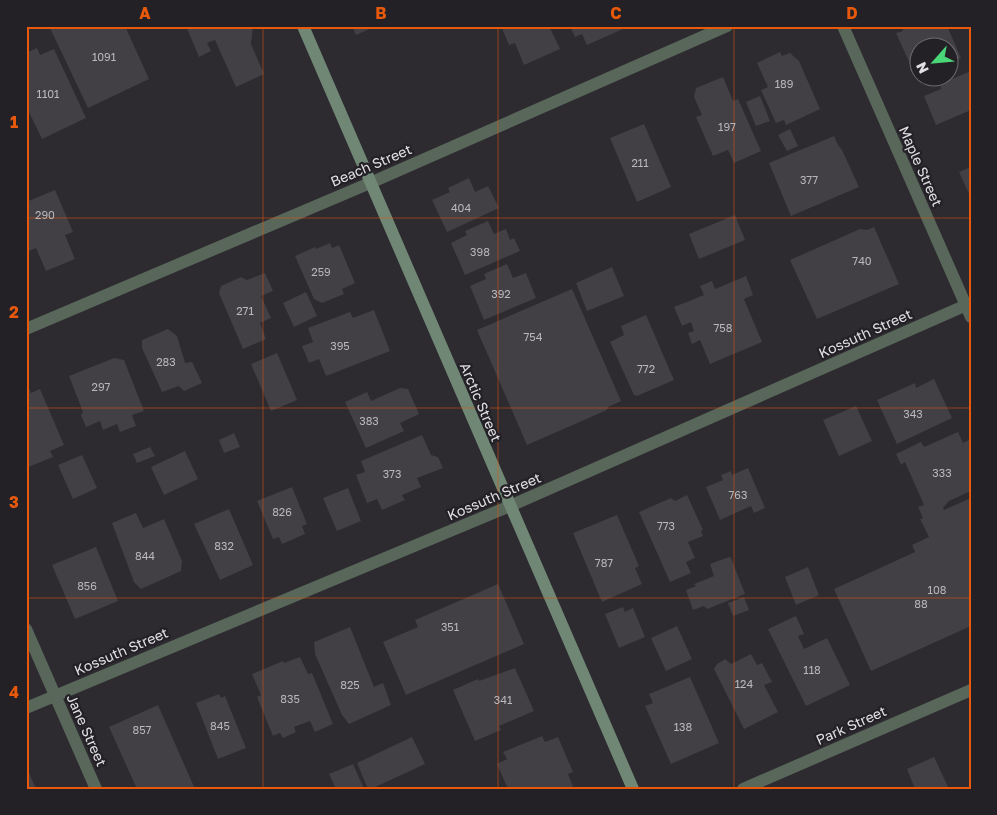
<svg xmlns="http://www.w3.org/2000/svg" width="997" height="815" viewBox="0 0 997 815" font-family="'Golos Text',sans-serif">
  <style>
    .building { fill: #423f45 }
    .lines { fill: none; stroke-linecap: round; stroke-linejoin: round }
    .street { stroke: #58675a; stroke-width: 12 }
    .secondary { stroke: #6f8774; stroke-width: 12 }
    .grid { fill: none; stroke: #e8590c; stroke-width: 1; stroke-opacity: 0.55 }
    .labels { text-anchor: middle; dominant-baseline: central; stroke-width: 4.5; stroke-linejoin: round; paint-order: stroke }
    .number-label { font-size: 11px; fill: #bab8bc }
    .street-label { font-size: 14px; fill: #e2e0e4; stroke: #232126 }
    .neatline { fill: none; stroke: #e8590c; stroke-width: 2 }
    .grid-label { font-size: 16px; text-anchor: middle; font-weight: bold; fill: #e8590c }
  </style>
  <rect width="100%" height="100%" fill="#2d2a30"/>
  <path class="building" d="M49,26H125L149,79L88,108Z
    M186,26H253L251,44L264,74L236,87L215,40L207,43L211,51L199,57Z
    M352,26H376L356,35Z
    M501,26H554L550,28L560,49L524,65L515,43L509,45Z
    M570,26H621L623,29L587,45L582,34L575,37Z
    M902,26H947L961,58L950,63V48H920V73L915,75L896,33L903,31Z
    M37,48L40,55L54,49L86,118L42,139L26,106V102L29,101L26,95V53Z
    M780,52L782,56L790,53L799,61L820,109L786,125L784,120L776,123L761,90L768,87L757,63Z
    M971,71V110L936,125L924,96L941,89L940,84Z
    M723,77L733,101L738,99L761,151L734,163L728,150L713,156L696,117L702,115L694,97L696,88Z
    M760,96L770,121L756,126L746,102Z
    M644,124L671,187L637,202L610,138Z
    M790,129L798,146L787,151L778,135Z
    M834,136L838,145L842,150L859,187L791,216L769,163Z
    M971,167V198L959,172Z
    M469,178L475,192L488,186L499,208L447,232L432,200L450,192L448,188Z
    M55,190L73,232L65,235L75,259L46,271L36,248L29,251L26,245V202Z
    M735,215L745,240L699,259L689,234Z
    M488,221L494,234L506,229L510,240L514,238L520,251L465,275L451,243L467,235L465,231Z
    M874,227L899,284L817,319L790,260L860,229L867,230Z
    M330,243L332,248L339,245L355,283L342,289L344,294L322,303L314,299L295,256L315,247L316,249Z
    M507,264L513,278L526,273L536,298L484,320L470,286L486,279L484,274Z
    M612,267L624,296L587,311L576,283Z
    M265,273L273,291L261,296L271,318L260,323L266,339L243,349L219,293L221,286L241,277L247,280Z
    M746,276L753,295L744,299L762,342L710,364L700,340L692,344L688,333L694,331L691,322L682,326L674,307L704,295L700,286L712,281L715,289Z
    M572,289L621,401L608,407L607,410L527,445L477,330Z
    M306,292L317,316L294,327L283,303Z
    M374,310L390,351L326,376L319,359L309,363L302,346L313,342L308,328L350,312L353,318Z
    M646,315L674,380L637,396L634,395L610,342L624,335L621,326Z
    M168,329L177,336L185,363L192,362L202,383L184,391L179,386L162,392L142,348V340Z
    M277,353L297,400L271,411L251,364Z
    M114,358L124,360L144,411L132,415L136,426L120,432L117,424L103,430L100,421L86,427L81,415L83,412L69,376Z
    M934,379L952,418L897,444L877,400L915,383L916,388Z
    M28,386L31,393L40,389L64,445L50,451L53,457L26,468V387Z
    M400,388L408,389L419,414L400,423L404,431L366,448L345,402L367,392L371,401Z
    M856,406L872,441L839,456L823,420Z
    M958,432L963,443L969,440L971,445V491L949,501L943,508L944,510L971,498V626L871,671L834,589L915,552L912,545L929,537L920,519L923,518L918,507L924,505L905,462L901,465L896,454L921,442L924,447Z
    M234,433L240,447L224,453L219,440Z
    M422,435L431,455L438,457L443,468L417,478L421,487L402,495L405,500L382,510L377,499L367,503L356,475L365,472L361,461Z
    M150,447L155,456L137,463L133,454Z
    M185,451L198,479L164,495L151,467Z
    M82,455L97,488L73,499L58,465Z
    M748,468L765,508L754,513L751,506L720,520L706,487L723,480L721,475L731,471L732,475Z
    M292,487L307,524L302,526L305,534L282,544L279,537L273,539L257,501Z
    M348,488L361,521L337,531L323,498Z
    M687,495L703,530L701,531L703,536L688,542L695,558L686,562L691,573L670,582L639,512L671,498L675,501Z
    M229,509L253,565L220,580L194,524Z
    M136,513L143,528L164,519L182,561L181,571L141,589L134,582L112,523Z
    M617,515L639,566L635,568L642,584L602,602L573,533Z
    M96,547L118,601L75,619L52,565Z
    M729,557L731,558L745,594L707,609L704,606L693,610L686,590L696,586L694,584L714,576L710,564Z
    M808,567L819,595L796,605L785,577Z
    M498,584L524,644L406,695L383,642L418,627L415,620Z
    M744,597L749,610L733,616L728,603Z
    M623,607L625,612L633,608L645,637L619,648L605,614Z
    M796,616L804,634L798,636L804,649L827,638L850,685L806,706L768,629Z
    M677,626L692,659L666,671L651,638Z
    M350,627L374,687L383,683L391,705L349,724L342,715L315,654L314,642Z
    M751,654L757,665L762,663L772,682L764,685L778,712L744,729L714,669L717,664L725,659L731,664Z
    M300,657L308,674L312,673L333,724L315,732L310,721L294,727L296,732L283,738L280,733L273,736L257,697L261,695L252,674L283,661L284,663Z
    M515,668L534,711L499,726L501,730L475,741L453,690L478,679L479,681Z
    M690,677L719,743L671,764L645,706L653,703L649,694Z
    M219,694L221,698L225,696L246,748L218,759L196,703Z
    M158,705L195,789H137L109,727Z
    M542,736L545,742L558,737L573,772L568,774L574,789H508L497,764L507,759L503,752Z
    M412,737L425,764L371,789H368L357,763Z
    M934,757L949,789H915L907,769Z
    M353,764L364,789H336L329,774Z
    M26,766L36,789H26Z"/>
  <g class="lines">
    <path class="street" d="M843,26L971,317
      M26,329L370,183L727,26
      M26,629L96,789
      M26,708L510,506L971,303
      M743,789L971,690"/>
    <path class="secondary" d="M303,26L633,789"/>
  </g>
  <path class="grid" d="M263,26V789M498,26V789M734,26V789M26,218H971M26,408H971M26,598H971"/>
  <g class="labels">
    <g class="number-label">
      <text x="104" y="56">1091</text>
      <text x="784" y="83">189</text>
      <text x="48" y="93">1101</text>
      <text x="727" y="126">197</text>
      <text x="640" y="162">211</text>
      <text x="809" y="179">377</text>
      <text x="461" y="207">404</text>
      <text x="45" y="214">290</text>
      <text x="480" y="251">398</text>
      <text x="862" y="260">740</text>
      <text x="321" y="271">259</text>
      <text x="501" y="293">392</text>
      <text x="245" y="310">271</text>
      <text x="723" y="327">758</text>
      <text x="533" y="336">754</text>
      <text x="340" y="345">395</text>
      <text x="166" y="361">283</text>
      <text x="646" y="368">772</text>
      <text x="101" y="386">297</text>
      <text x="913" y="413">343</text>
      <text x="369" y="420">383</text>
      <text x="942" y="472">333</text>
      <text x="392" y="473">373</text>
      <text x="738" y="494">763</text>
      <text x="282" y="511">826</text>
      <text x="666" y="525">773</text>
      <text x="224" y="545">832</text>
      <text x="145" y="555">844</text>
      <text x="604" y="562">787</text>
      <text x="87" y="585">856</text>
      <text x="937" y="589">108</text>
      <text x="921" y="603">88</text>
      <text x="450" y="626">351</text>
      <text x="812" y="669">118</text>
      <text x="744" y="683">124</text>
      <text x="350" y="684">825</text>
      <text x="290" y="698">835</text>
      <text x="503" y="699">341</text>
      <text x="220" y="725">845</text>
      <text x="683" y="726">138</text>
      <text x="142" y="729">857</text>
    </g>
    <g class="street-label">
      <text transform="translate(371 165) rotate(-23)">Beach Street</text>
      <text transform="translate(921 166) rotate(66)">Maple Street</text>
      <text transform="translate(865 333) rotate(-24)">Kossuth Street</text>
      <text transform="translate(481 402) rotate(67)">Arctic Street</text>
      <text transform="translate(494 496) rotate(-23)">Kossuth Street</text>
      <text transform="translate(121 651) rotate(-23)">Kossuth Street</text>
      <text transform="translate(851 725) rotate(-24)">Park Street</text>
      <text transform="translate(87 730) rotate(66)">Jane Street</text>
    </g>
  </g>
  <rect width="997" height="815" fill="none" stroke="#232126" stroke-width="55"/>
  <g transform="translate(934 62) rotate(243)"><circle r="24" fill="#232126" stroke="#6f6d72"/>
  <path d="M0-4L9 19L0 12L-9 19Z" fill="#4ad778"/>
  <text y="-8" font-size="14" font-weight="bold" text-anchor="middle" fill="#e2e0e4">N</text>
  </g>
  <rect x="28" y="28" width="942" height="760" class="neatline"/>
  <g class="grid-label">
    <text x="145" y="19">A</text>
    <text x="381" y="19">B</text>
    <text x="616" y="19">C</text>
    <text x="852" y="19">D</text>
    <text x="14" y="128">1</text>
    <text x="14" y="318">2</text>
    <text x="14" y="508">3</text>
    <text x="14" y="698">4</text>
  </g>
</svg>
